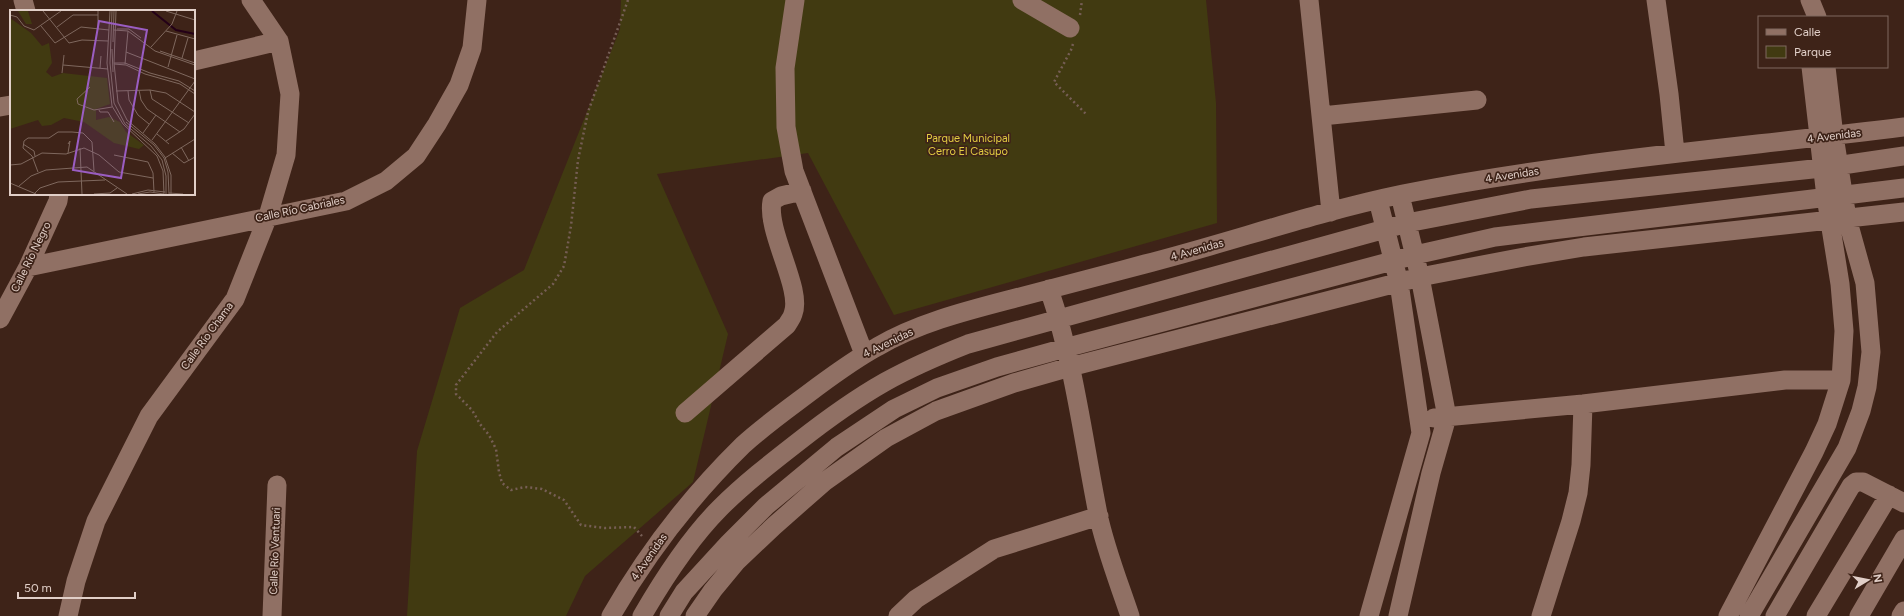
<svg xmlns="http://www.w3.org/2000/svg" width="1904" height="616" viewBox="0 0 1904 616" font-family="Figtree,sans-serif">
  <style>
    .green { fill: #413a11 }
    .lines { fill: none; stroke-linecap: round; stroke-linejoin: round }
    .path { stroke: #765e55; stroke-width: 2.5; stroke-dasharray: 2 3; stroke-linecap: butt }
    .minor { stroke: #907064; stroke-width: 19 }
    .labels { text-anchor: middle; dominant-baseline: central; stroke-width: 3.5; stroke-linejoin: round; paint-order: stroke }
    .street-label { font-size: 11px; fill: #e1cfc8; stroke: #3e2318 }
    .park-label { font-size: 11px; fill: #e2cc42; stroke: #3e2318 }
    .inset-river { fill: none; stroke: #240017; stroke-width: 2 }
    .inset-road { fill: none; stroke: #7f685e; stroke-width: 1 }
    .view { fill: #9a5dc2; fill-opacity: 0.15; stroke: #9a5dc2; stroke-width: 2 }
    .inset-edge { fill: none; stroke: #e1cfc8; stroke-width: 2 }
  </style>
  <rect width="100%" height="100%" fill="#3e2318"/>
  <path class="green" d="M621,0H1206L1216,103L1217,223L894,315L808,153L657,174L728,334L693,482L585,576L566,616H407L417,451L460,308L524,270L620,29Z"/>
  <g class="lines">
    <path class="path" d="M628,0L588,112L578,160L571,226L564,266L553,284L497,332L456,385V394L472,410L480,424L489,435L496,449L499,472L502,483L511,490L525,487L542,489L564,500L581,525L605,528L634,527L642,536
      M1080,15L1082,0
      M1073,44L1071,50L1054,82L1087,115"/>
    <path class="minor" d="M23,0L26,11
      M795,0L785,68L786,127L794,171L864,354
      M1022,0L1070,28
      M1309,0L1331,212
      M1656,0L1669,94L1675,153
      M1810,0L1817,17
      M194,61L279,41
      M0,107L11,105
      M1322,116L1477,100
      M28,267L346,201L386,181L416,156L437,124L459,85L472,48L477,0
      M1049,289C1074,362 1083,439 1098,514C1105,548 1119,583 1130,616
      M0,319L28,267L58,201L59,194
      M685,413L787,325C789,321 792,318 793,314C803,289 766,232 772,201L781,196L802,191
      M1434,418L1583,404L1785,380H1841
      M68,616L76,581L96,521L149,416L235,299L268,216L286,155L290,94L279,41L251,0
      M272,616L277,485
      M611,616C647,553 691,496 743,445C766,424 792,406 817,387C836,373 855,359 877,347C918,323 966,311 1012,299C1057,287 1101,276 1145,264C1231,242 1316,212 1403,194C1568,161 1737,148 1904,127
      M642,616C664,578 689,539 720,508C744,484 771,463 798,442C826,420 855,399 885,382C912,367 940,355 968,344L1407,223L1531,199L1822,168L1904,156
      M669,616L684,592L729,543L766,506L837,447L894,409L937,388L997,367L1065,348L1415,255L1495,237L1904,188
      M695,616L713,590L737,561L774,526L824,482L886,438L936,411L1014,383L1070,367L1420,277L1524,257L1584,247L1904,212
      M898,616L916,599L994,549L1099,516
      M1369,616L1421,433L1399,283L1378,200
      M1398,616L1431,473L1447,417L1420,277L1400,195
      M1541,616L1571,521L1578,493L1581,465L1583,404
      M1728,616L1814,452L1827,424L1841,380L1844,331L1840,284L1826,197L1811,67
      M1749,616L1847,448L1861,411L1867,387L1871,352L1865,283L1847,218L1834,136L1826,67
      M1775,616L1851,486L1856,482H1863L1904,503
      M1816,616L1889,495
      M1859,616L1904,539
      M1901,616L1904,611"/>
  </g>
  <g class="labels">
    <g class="street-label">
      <text transform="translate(1834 136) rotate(-7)">4 Avenidas</text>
      <text transform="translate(1512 175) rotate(-9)">4 Avenidas</text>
      <text transform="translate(300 209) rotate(-12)">Calle Río Cabriales</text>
      <text transform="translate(1197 250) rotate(-16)">4 Avenidas</text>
      <text transform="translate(31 257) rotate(-64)">Calle Río Negro</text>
      <text transform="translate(207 336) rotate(-54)">Calle Río Chama</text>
      <text transform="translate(888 343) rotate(-26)">4 Avenidas</text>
      <text transform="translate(275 551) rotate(-88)">Calle Río Ventuari</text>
      <text transform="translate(649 557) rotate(-55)">4 Avenidas</text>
    </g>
    <g class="park-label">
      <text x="968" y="138">Parque Municipal<tspan x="968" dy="13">Cerro El Casupo</tspan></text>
    </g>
  </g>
  <g transform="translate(10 10)">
    <rect width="185" height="185" fill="#3e2318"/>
    <path d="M8,1H18L22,14H16ZM0,8L21,23L32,36L39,33L42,53L36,62L42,67L53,63L97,68L100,94L86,99V110L99,107L110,112L116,122L134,135L129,139L104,133L74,112L54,108L41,115L32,116L28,110L0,119Z" fill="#413a11"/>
    <path class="inset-river" d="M142,1L166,20L185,24"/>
    <path class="inset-road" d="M33,1L59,33L72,30L98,31M100,1L97,53L102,96L113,114L147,146L153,161L154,184M102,1L100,53L104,93L115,114L141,136L152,150L156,166V184M106,1L104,53L108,92L117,110L145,134L155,147L161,165V184M156,1L185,10M0,5L7,7L14,16L24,20L51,1M31,16L45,33L71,17L99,20M47,17L63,5H88M88,19V1M107,19H119L131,28M104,20L118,21L145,41L185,55M156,21L185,29M103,32L104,1M141,37L162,14L167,1M102,39L103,62M150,41L185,53M116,42L185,69M172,48L178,28M104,53H115L140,63L169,71L185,81M104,54L116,55L135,64L170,74L185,84M115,54L118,21M53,55L98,59M158,57L167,25M90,58L91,46M52,63L54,45M80,77L67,89L68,94L84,100L102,97M129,80L131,90L137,99L170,122M140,80L142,89L179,113M106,81L140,80L156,83L185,102M118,81L119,90L128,105L139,114M89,100L90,102H98L104,112M116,112L144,135L154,148L158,162L159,184M133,123L146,105M147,124L159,134M142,130L185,71M156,131L174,119L185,104M13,134L24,141L25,146M58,134L60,131L58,143M171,137L179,151M70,138L72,184M162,143L174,153L185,147M104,145L138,152L143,163L144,182M155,148L185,129M0,155L11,154L32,143L56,144L74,138L89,145L109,162L143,168M28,162L22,146L13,138L14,131L18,128H39L48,122H62L73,123L82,132L84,161M0,173L26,184M9,176L21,166L36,160L77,157L117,184M159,183L173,184M24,184L30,178L48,172L95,170M84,184L100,183L107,178M122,184L138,180L155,182M128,184L140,182L154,184"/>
    <path class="view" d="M89,11L137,20L111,168L63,160Z"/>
    <rect width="185" height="185" class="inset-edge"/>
  </g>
  <rect x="1758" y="16" width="130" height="52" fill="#3e2318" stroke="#7f685e"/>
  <rect x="1766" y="29" width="20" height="6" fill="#907064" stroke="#7f685e"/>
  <text x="1794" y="36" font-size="12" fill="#e1cfc8">Calle</text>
  <rect x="1766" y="46" width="20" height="12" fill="#413a11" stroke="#7f685e"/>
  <text x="1794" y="56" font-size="12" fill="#e1cfc8">Parque</text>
  <g transform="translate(1868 580) rotate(80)" stroke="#3e2318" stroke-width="3" paint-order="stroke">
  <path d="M0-3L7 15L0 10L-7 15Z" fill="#e1cfc8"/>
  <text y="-6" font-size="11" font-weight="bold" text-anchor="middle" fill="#e1cfc8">N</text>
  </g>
  <path d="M18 592v6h117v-6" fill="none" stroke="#e1cfc8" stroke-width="2"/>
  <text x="24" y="592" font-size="12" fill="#e1cfc8" stroke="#3e2318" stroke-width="3" paint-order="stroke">50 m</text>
</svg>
